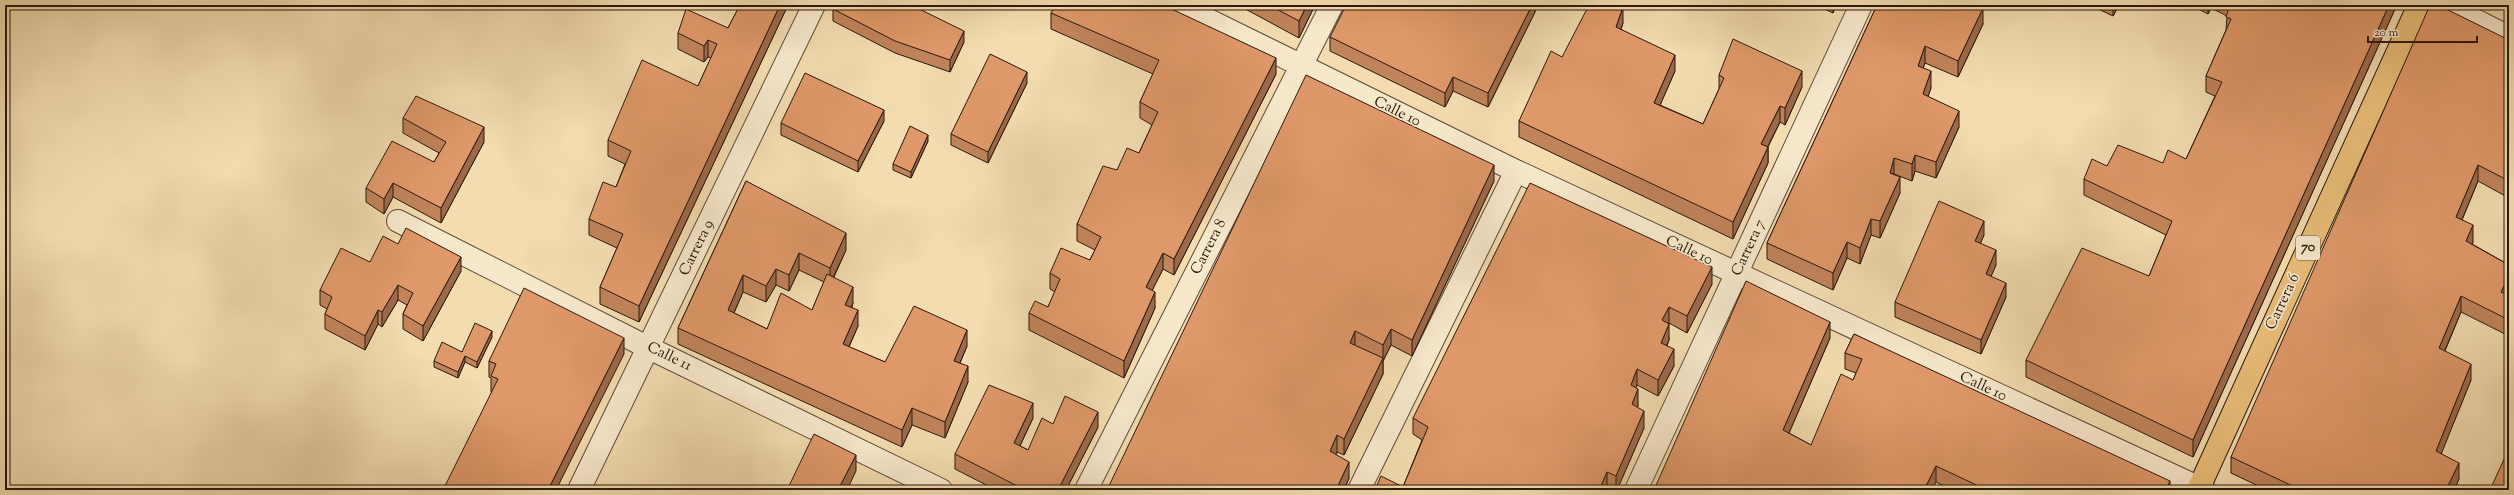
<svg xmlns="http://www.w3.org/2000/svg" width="2514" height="495" viewBox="0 0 2514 495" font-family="'Sorts Mill Goudy',serif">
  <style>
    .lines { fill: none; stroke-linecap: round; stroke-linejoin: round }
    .minor-casing { stroke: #5d4936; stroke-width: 24 }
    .major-casing { stroke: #2b180d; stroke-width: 24 }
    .minor { stroke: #f7e8cc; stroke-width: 22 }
    .major { stroke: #e9be78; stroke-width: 22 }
    .wall { fill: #c0835a; stroke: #2b180d; fill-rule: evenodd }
    .shaded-wall { fill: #9c6a4a; stroke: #2b180d }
    .building { fill: #df9869; stroke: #2b180d }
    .labels { text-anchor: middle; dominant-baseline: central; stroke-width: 3.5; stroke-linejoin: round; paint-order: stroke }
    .shield { fill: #f7e8cc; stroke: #685646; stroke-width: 1 }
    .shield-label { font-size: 14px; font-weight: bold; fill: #2b180d }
    .street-label { font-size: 15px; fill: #2b180d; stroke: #f7e8cc }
  </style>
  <rect width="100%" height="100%" fill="#f2dcb0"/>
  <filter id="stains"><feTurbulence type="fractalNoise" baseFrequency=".005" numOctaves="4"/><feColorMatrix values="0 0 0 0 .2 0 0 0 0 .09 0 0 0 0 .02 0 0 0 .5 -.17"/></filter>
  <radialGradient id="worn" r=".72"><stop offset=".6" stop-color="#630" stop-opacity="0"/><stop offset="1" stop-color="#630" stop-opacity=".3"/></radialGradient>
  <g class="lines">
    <g class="minor-casing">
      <path id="minor" d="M1178,5L1516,171L2204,490
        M2445,5L2509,37
        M398,221L649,348L941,490
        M579,490L814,5
        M1086,490L1332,5
        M1359,490L1516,171
        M1636,490L1861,5"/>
    </g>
    <g class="major-casing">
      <path id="major" d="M2198,490L2419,5"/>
    </g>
    <use href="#minor" class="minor"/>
    <use href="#major" class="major"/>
  </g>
  <path class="wall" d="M708,5H717L715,9Z
    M740,5H788L639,322L600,304V287L617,248L589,235V219L616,187L625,164L608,156V140L698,86L711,58L708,57L704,62L678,49V33L728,28Z
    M1238,5H1315L1299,38Z
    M1535,5V12L1488,107L1453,91L1445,107L1330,51V37Z
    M1816,5H1836L1833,13Z
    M1877,5L1977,6L1983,24L1958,77L1925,63L1923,68L1931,88L1928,96L1959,127L1936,178L1915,171L1912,181L1894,174L1900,193L1880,238L1871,235L1860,264L1847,258L1833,290L1767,259V243Z
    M2090,5H2118V7L2113,16Z
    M2191,5H2395V9L2193,457L2026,377V360L2149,276L2166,235L2084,195V179L2107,166L2163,163L2186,159L2215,96L2206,92V76L2226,30L2227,16L2211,8L2208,14Z
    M2502,5H2509V8Z
    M833,9L964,42L950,72L895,53L833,21Z
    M1051,13L1276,74L1174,275L1163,269L1152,290L1155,308L1124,378L1029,330V313L1048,307L1055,292L1050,289V273L1090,260L1095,250L1077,241V224L1117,170L1139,153L1152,125L1140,118V102L1153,74L1051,29Z
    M1623,23L1621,29L1675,71L1660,105L1703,124L1719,89V75L1802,87L1785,125L1780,122L1768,147V163L1733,239L1519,137V121L1562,57Z
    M2509,40V198L2478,181L2462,220L2473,242L2472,244L2509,265V292L2508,295L2509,296V336L2461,312L2445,351L2471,380L2441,453L2459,479L2454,490H2267L2231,473V457Z
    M1027,83L988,163L951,145V134Z
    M403,118L484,142L441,223L393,197L384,214L366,202V188L434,162L439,153L403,133Z
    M884,121L858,172L781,135V123Z
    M928,141L911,178L893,170V164Z
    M746,181L846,250L834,277L853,303L852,307L858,326L849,347L885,362L967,346L960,363L968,382L945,438L912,425L902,447L678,344V328ZM799,270L824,282L812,310L767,329L734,313L743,292L766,302L776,285L789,291Z
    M1494,181L1412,356L1391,345L1383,361V374L1344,455L1337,452L1336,454L1349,478L1344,490H1107Z
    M1984,235L1980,244L1996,265L1991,276L2006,297L1981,354L1895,317V302Z
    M398,244L461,271L423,341L403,329V314L407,305L398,300L382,327L378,324L365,350L325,329V314L327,309L320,305V290L370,262Z
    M1712,284L1687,333L1669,323L1668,324L1669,340L1667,346L1674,366L1658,396L1637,385L1636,388L1638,406L1637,407L1644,428L1617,490H1610L1607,489V490H1375L1403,487L1422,440L1413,434V418Z
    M1854,334L2170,490H1952L1936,482L1654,490L1830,338L1789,433L1811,445L1853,380L1856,373L1845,369V353Z
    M492,337L477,368L465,362L458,378L434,367V361L462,352Z
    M624,354L492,393L491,392V378L489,377V361Z
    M1033,418L1020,446L1028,450L1053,424L1098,427L1066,490H996L955,469V454Z"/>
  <path class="shaded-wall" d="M780,5H788L639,322V306Z
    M1307,5H1315L1299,38V21Z
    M1532,5H1535V12L1488,107V93Z
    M1833,5H1836L1833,13Z
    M2113,5H2118V7L2113,16Z
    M2208,5H2211V8L2208,14Z
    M2389,5H2395V9L2193,457V440Z
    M1623,7V23L1616,43V27Z
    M1983,8V24L1958,77V61Z
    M964,31V42L950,72V60Z
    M708,40V57L704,62V46Z
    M1925,46V63L1918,82V66Z
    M1675,55V71L1654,119V103Z
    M1276,58V74L1174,275V259Z
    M1802,71V87L1785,125V108Z
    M1931,71V88L1923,110V94Z
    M1027,72V83L988,163V152Z
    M1453,77V91L1445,107V93Z
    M1780,106V122L1761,160V144Z
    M884,110V121L858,172V161Z
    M1959,111V127L1936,178V162Z
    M484,127V142L441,223V208Z
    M928,135V141L911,178V172Z
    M1768,147V163L1733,239V222Z
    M1915,155V171L1912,181V164Z
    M1894,158V174L1890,173Z
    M1494,165V181L1412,356V340Z
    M2478,165V181L2456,234V217Z
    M1900,177V193L1880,238V221Z
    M393,183V197L384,214V199Z
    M1871,219V235L1860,264V248Z
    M1984,221V235L1975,256V241Z
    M2473,225V242L2466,257V241Z
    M846,233V250L830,284V268Z
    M1847,242V258L1833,290V273Z
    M1996,250V265L1986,288V274Z
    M799,253V270L789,291V275Z
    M1163,253V269L1146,303V287Z
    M461,257V271L423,341V326Z
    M1712,267V284L1687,333V316Z
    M776,269V285L766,302V286Z
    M743,275V292L728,326V310Z
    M2509,276V292L2501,308V292Z
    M2006,283V297L1981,354V340Z
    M398,285V300L382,327V312Z
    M853,287V303L845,321V305Z
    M1155,292V308L1124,378V361Z
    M2461,296V312L2439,364V348Z
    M1669,307V323L1662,337V320Z
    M378,310V324L365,350V336Z
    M858,310V326L843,360V344Z
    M1830,322V338L1783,447V430Z
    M1669,324V340L1661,359V343Z
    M1391,329V345L1383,361V374L1344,455V439L1383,358V345Z
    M967,330V346L954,377V361Z
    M492,331V337L477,368V362Z
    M1355,331V347L1350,343Z
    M624,338V354L556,490H548Z
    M1674,349V366L1658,396V380Z
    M465,356V362L458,378V372Z
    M2471,364V380L2436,467V451Z
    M968,366V382L945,438V422Z
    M1637,369V385L1631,401V385Z
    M1638,389V406L1632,420V404Z
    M1033,403V418L1014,458V443Z
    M912,408V425L902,447V430Z
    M1644,411V428L1617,490H1616V476Z
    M1098,412V427L1066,490H1058Z
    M1337,435V452L1330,467V451Z
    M856,455V471L847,490H838Z
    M1349,462V478L1344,490H1336Z
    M2459,463V479L2454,490H2446Z
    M1936,466V482L1932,490H1924Z
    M1607,472V490H1599Z
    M2170,481V490H2166Z"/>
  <path class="building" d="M740,5H780L639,306L600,287L623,234L589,219L603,182L616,187L631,151L608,140L642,60L698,86L717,44L708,40L704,46L678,33L686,9L728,28Z
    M835,5H911L964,31L950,60L895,41L833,9Z
    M1055,5H1163L1276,58L1174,259L1163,253L1146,287L1155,292L1124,361L1029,313L1035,301L1048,307L1060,279L1050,273L1061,248L1090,260L1101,237L1077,224L1103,166L1117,170L1127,148L1139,153L1158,112L1140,102L1159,60L1051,13Z
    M1269,5H1307L1299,21Z
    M1346,5H1532L1488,93L1453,77L1445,93L1330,37Z
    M1589,5H1618L1623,7L1616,27L1675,55L1654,103L1703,124L1724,78L1719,75L1733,39L1802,71L1785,108L1780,106L1761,144L1768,147L1733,222L1519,121L1551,51L1562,57Z
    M1877,5H1975L1983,8L1958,61L1925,46L1918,66L1931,71L1923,94L1959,111L1936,162L1915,155L1912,164L1894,158L1890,173L1900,177L1880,221L1871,219L1860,248L1847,242L1833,273L1767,243Z
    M2230,5H2389L2193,440L2026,360L2082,248L2149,276L2172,221L2084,179L2092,159L2107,166L2118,145L2163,163L2168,150L2186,159L2222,82L2206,76L2231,19L2226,17Z
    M2430,5H2438L2509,40V181L2478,165L2456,217L2473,225L2466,241L2509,265V276L2501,292L2509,296V320L2461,296L2439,348L2471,364L2436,451L2459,463L2446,490H2301L2231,457Z
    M990,54L1027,72L988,152L951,134Z
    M805,73L884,110L858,161L781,123Z
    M1306,75L1494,165L1412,340L1391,329L1383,345L1355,331L1350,343L1383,358L1344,439L1337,435L1330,451L1349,462L1336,490H1107Z
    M416,96L484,127L441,208L393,183L384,199L366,188L392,141L434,162L446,142L403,118Z
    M910,126L928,135L911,172L893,164Z
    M746,181L846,233L830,268L799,253L789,275L776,269L766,286L743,275L728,310L767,329L781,293L812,310L827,274L853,287L845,305L858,310L843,344L885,362L914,306L967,330L954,361L968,366L945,422L912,408L902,430L678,328Z
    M1530,183L1712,267L1687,316L1669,307L1662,320L1669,324L1661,343L1674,349L1658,380L1637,369L1631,385L1638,389L1632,404L1644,411L1616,476L1607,472L1599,490H1375L1381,476L1403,487L1428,427L1413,418Z
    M1939,201L1984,221L1975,241L1996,250L1986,274L2006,283L1981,340L1895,302Z
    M406,228L461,257L423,326L403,314L413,293L398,285L382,312L378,310L365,336L325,314L332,297L320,290L341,248L370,262L383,236L398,244Z
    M1746,281L1830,322L1783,430L1811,445L1841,374L1853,380L1862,359L1845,353L1854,334L2170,481L2166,490H1987L1936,466L1924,490H1654Z
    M524,288L624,338L548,490H443L498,379L491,376L496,364L489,361Z
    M475,323L492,331L477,362L465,356L458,372L434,361L442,342L462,352Z
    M989,385L1033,403L1014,443L1028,450L1042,418L1053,424L1065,396L1098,412L1058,490H1025L955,454Z
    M814,434L856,455L838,490H787Z
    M2505,457L2509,459V490H2490Z"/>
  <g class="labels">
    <rect class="shield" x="2296" y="236" width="24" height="24" rx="3"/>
    <g class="shield-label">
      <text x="2308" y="248">70</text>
    </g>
    <g class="street-label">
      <text transform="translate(1397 112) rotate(26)">Calle 10</text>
      <text transform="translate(1209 247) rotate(-63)">Carrera 8</text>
      <text transform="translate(697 248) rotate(-64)">Carrera 9</text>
      <text transform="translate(1749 248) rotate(-65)">Carrera 7</text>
      <text transform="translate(1689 251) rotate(25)">Calle 10</text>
      <text transform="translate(2283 302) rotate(-65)">Carrera 6</text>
      <text transform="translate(669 357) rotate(26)">Calle 11</text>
      <text transform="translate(1983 387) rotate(25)">Calle 10</text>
    </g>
  </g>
  <rect width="2514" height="495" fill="none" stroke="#f2dcb0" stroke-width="20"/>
  <rect x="6" y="6" width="2502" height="483" fill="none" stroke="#2b180d" stroke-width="2"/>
  <rect x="10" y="10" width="2494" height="475" fill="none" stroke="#2b180d"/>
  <path d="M2368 36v6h109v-6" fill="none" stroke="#2b180d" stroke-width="2"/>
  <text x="2374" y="36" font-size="12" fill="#2b180d" stroke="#f7e8cc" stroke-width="3" paint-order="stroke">20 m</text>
  <rect width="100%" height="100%" filter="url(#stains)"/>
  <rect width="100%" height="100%" fill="url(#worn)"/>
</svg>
